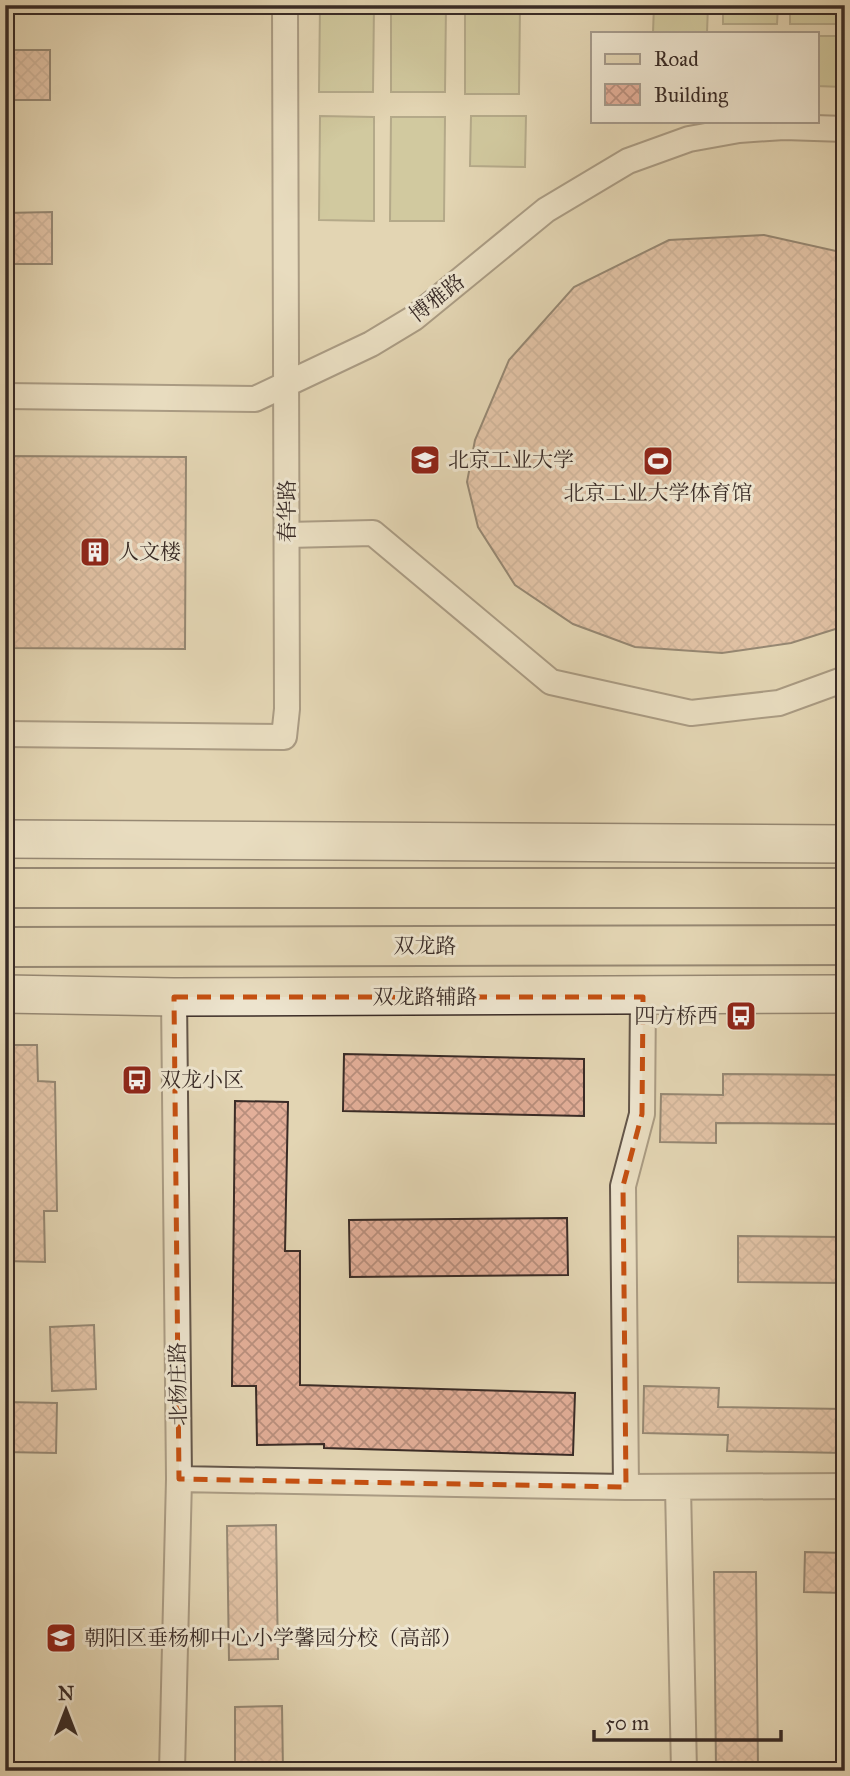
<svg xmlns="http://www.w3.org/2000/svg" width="850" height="1776" viewBox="0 0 850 1776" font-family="'IM FELL Great Primer','Noto Serif SC',serif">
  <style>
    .grass { fill: #bb8; stroke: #7a7357; stroke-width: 2 }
    .building { fill: url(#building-cross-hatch); stroke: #392b26; stroke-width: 2 }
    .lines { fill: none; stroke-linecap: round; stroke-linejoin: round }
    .street-casing { stroke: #645649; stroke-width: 28 }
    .secondary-casing { stroke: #392b26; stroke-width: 40 }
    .primary-casing { stroke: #392b26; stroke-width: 42 }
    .street { stroke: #ede4ce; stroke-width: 24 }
    .secondary { stroke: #ede4ce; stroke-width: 37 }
    .primary { stroke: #e3d5b3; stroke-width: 38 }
    .marked { fill: none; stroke: #c55011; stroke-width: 5; stroke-dasharray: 14 9; stroke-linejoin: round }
    .labels { text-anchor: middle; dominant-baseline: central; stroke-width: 6; stroke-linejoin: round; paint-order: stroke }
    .street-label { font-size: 21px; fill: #392b26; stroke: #ede4ce }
    .poi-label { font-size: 21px; fill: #392b26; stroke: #ede4ce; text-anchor: start }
  </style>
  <defs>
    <pattern id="building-cross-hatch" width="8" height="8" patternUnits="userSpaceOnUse" patternTransform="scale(1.75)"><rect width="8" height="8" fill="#e3af99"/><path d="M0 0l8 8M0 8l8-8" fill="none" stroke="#b98f7d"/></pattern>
  </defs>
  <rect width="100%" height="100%" fill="#e3d5b3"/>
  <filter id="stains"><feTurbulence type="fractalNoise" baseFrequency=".00286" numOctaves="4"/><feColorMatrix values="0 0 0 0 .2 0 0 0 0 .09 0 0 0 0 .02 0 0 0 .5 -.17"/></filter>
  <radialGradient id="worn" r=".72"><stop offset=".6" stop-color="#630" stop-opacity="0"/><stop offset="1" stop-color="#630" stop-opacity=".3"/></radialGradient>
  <path class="grass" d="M320,5H374L373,92H319Z
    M391,5H446L445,92H391Z
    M465,5H520L519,94H465Z
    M654,5H708L707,33H653Z
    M723,5H778L777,24H723Z
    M790,5H844V24H790Z
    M817,36H844L843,87L817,86Z
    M320,116L374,117V221L319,220Z
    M471,116H526L525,167L470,166Z
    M391,117H445L444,221H390Z"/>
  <path class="building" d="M5,50H50V100H5Z
    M52,212V264H5V213Z
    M764,235L845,253V626L791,643L722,653L635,647L573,624L515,585L478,527L467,482L475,440L509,360L574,287L669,240Z
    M5,456L186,457L185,649L5,648Z
    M5,1045H37L38,1081L55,1082L57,1211H44L45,1262L5,1261V1203H10Z
    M344,1054L584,1059V1116L343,1111Z
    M723,1074L845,1075V1124L716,1123V1143L660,1142L661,1094L723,1095Z
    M235,1101L288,1102L285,1251H300V1385L575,1393L573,1455L324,1448V1444L257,1445L256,1386H232Z
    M567,1218L568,1275L350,1277L349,1220Z
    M738,1236L845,1237V1283L738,1282Z
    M94,1325L96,1389L52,1391L50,1327Z
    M644,1386L719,1388L718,1407L845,1409V1453L727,1451L728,1435L643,1433Z
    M5,1402L57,1403L56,1453L5,1452Z
    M276,1525L278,1659L229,1660L227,1526Z
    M805,1552L845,1553V1593L804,1592Z
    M714,1572H756L758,1771H716Z
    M282,1706L283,1771H235V1707Z"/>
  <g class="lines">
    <g class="street-casing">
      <path id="street" d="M5,396L255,399L371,344L414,318L546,210L628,161L689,139L739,130L784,127L845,129
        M287,535L373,533L551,682L691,713L779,703L845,679
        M5,734L284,737L287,709L285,5
        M179,1479L626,1487L845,1486
        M626,1487L623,1186L642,1114L643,997
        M678,1487L684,1771
        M172,1771L179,1479L174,997"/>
    </g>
    <g class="secondary-casing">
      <path id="secondary" d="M5,839L845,844
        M5,994L174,997L845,994"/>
    </g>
    <g class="primary-casing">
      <path id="primary" d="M5,888H845
        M5,947L845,945"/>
    </g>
    <use href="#street" class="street"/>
    <use href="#secondary" class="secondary"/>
    <use href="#primary" class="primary"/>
  </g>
  <path d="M0 0H850V1776H0ZM174,997H643L642,1114L623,1186L626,1487L179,1479Z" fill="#e3d5b3" fill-opacity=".55" fill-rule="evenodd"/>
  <path class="marked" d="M174,997H643L642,1114L623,1186L626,1487L179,1479Z"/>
  <defs>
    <g id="university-square" transform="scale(1.575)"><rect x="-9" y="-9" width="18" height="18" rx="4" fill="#8f2418" stroke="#ede4ce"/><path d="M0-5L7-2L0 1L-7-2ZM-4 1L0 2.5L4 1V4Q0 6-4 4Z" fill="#fff"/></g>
    <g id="stadium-square" transform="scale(1.575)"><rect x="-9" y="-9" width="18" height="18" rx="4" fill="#8f2418" stroke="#ede4ce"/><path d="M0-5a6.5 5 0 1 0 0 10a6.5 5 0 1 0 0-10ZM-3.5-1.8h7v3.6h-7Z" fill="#fff"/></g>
    <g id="building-square" transform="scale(1.575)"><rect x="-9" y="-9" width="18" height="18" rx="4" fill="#8f2418" stroke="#ede4ce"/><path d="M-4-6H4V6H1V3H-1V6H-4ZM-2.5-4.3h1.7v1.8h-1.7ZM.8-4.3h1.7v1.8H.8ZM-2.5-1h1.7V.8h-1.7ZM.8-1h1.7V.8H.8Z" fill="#fff"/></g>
    <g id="bus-square" transform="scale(1.575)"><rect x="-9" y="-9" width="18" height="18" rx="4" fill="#8f2418" stroke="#ede4ce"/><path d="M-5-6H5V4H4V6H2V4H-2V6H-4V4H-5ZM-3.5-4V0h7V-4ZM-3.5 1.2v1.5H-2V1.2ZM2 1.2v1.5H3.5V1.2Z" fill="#fff"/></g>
    <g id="school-square" transform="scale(1.575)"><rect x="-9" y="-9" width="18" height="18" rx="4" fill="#8f2418" stroke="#ede4ce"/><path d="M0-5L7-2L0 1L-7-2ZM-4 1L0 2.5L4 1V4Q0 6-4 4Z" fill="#fff"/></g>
  </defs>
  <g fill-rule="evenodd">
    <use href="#university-square" x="425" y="460"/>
    <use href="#stadium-square" x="658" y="461"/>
    <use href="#building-square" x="95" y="552"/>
    <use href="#bus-square" x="741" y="1016"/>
    <use href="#bus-square" x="137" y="1080"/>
    <use href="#school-square" x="61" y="1638"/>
  </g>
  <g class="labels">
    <g class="street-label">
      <text transform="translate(437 298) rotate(-38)">博雅路</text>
      <text transform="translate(287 511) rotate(-90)">春华路</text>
      <text x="425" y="946">双龙路</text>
      <text x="425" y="997">双龙路辅路</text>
      <text transform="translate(178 1384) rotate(-91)">北杨庄路</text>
    </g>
    <g class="poi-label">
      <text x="448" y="460">北京工业大学</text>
      <text x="658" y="493" text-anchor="middle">北京工业大学体育馆</text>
      <text x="118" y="552">人文楼</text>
      <text x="718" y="1016" text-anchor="end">四方桥西</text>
      <text x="160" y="1080">双龙小区</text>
      <text x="84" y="1638">朝阳区垂杨柳中心小学馨园分校（高部）</text>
    </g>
  </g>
  <rect width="850" height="1776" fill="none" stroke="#e3d5b3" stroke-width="28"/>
  <rect x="7" y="7" width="836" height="1762" fill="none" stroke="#392b26" stroke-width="3.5"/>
  <rect x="14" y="14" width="822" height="1748" fill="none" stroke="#392b26" stroke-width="2"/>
  <rect x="591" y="32" width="228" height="91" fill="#ede4ce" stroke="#a59a8b" stroke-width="2"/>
  <rect x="605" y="54" width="35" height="10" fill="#e3d5b3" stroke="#a59a8b" stroke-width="2"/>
  <text x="654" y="66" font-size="21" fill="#392b26">Road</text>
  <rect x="605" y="84" width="35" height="21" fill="url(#building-cross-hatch)" stroke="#a59a8b" stroke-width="2"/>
  <text x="654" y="102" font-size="21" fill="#392b26">Building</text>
  <g transform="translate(66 1710)" stroke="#ede4ce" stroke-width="5" paint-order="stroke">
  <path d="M0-5L12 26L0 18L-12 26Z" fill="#392b26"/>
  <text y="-10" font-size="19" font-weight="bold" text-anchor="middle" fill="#392b26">N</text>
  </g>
  <path d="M594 1730v10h187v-10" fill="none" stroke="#392b26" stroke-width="3.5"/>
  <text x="605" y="1730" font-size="21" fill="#392b26" stroke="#ede4ce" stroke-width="5" paint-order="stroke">50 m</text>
  <rect width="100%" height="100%" filter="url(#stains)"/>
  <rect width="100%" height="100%" fill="url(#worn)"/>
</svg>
